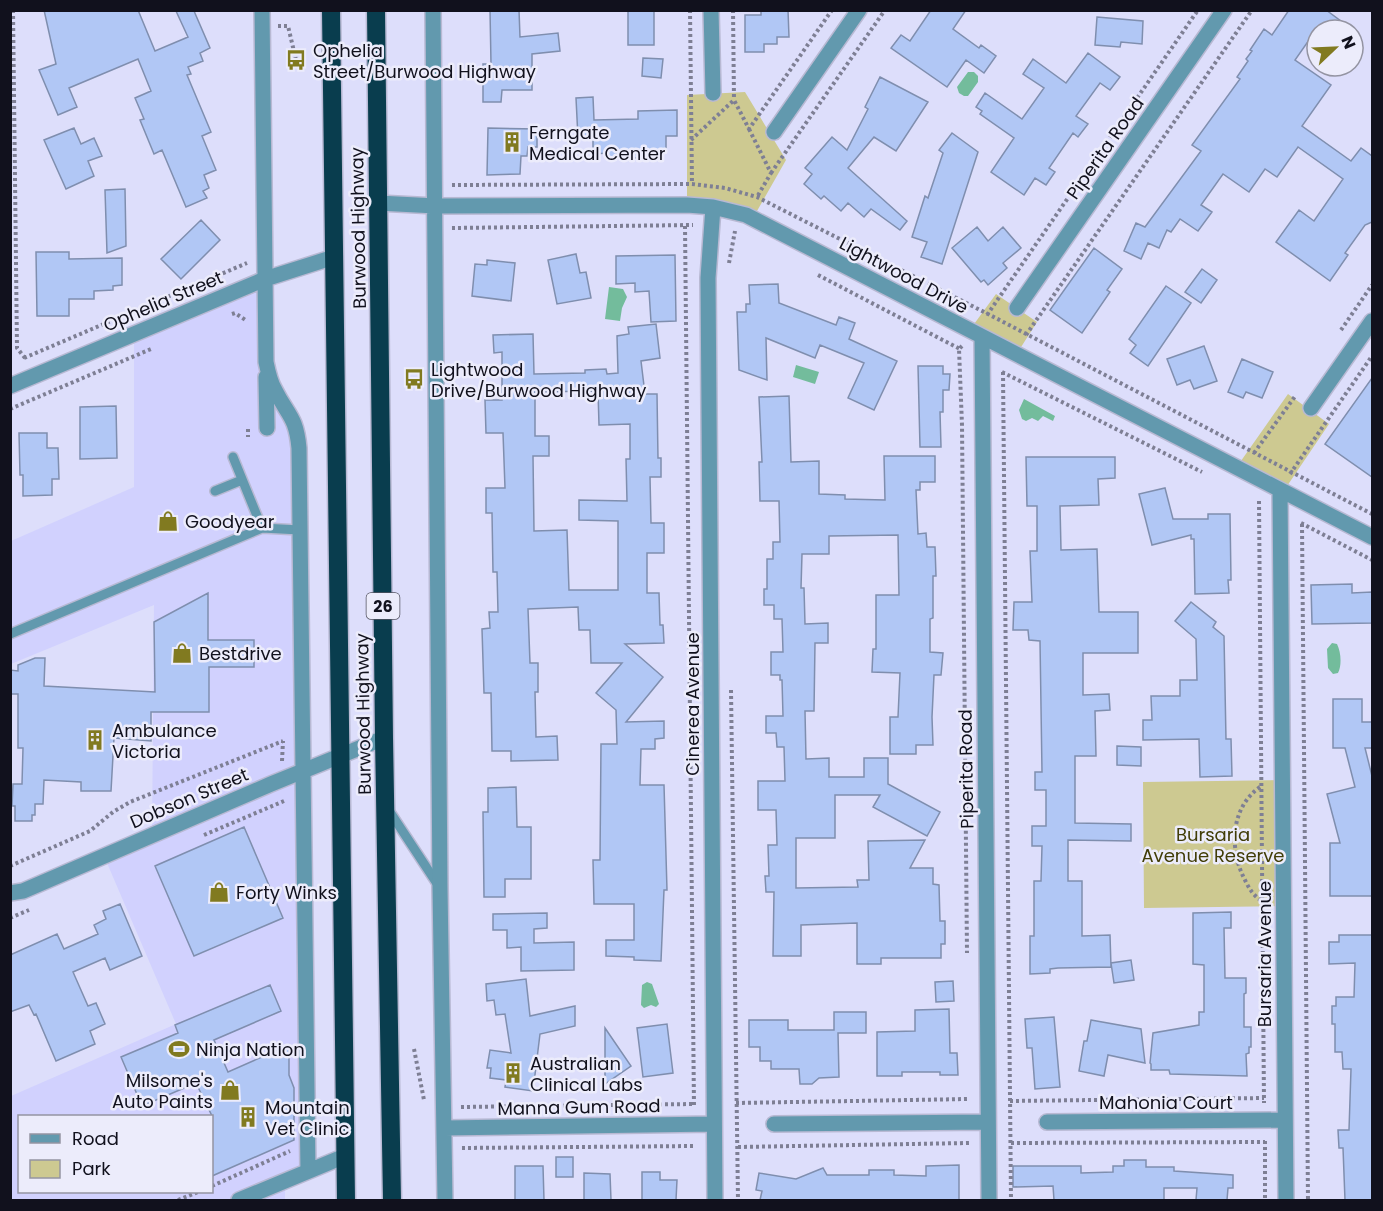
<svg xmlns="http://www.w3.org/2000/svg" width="1383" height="1211" viewBox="0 0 1383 1211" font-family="Poppins,sans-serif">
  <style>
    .built { fill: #d1d1fe; fill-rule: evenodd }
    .green { fill: #cdc991 }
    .water { fill: #73bc9c }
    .building { fill: #b1c7f5; stroke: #7f8eae; stroke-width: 1.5; fill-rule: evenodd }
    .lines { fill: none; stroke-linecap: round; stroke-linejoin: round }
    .lane-casing { stroke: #b8b9d3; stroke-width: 12 }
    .street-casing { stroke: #b8b9d3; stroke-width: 18 }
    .highway-casing { stroke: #b8b9d3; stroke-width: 21 }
    .path { stroke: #7e7f94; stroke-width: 4; stroke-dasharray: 3 3; stroke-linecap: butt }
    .lane { stroke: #6299ae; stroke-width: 9 }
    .street { stroke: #6299ae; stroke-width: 15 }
    .highway { stroke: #093d4e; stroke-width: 18 }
    .labels { text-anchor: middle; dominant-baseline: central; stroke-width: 5; stroke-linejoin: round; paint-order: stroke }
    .shield { fill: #ececfb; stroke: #535360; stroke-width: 1.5 }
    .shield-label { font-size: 16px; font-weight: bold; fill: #11111d }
    .poi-label { font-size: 18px; fill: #11111d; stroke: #ececfb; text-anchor: start }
    .street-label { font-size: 18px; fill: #11111d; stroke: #ececfb }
    .park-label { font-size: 18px; fill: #413d07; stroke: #ececfb }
  </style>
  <rect width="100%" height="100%" fill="#dddefb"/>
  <path class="built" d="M265,279L266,362L292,416L308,1171L285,1181V1200H11V1096L176,1024L104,856L152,835L154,605L11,664V541L134,487V335ZM20,1116H212V1192H20Z"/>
  <path class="green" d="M745,92L786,160L753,218L687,205V95Z
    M996,294L1037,322L1016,355L969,331Z
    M1288,394L1329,424L1283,492L1236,468Z
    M1282,780L1283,906L1144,908L1143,782Z"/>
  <path class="water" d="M968,72H974L978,76V82L968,96H964L959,93L957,87Z
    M609,287L623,289L627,297L622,308L620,321L605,319Z
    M796,365L819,372L815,384L793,377Z
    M1024,399L1055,416L1053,421L1043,416L1038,421L1032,418L1026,421L1022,419L1019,410Z
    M1332,643L1337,644C1341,652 1342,665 1338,673L1333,674L1328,668L1327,649Z
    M647,982L652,984L659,1004L656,1007L651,1005L644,1008L641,1005L642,985Z"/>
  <path class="building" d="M44,10H138L155,51L188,37L176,11H194L210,48L200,53L203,61L188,67L191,74L187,75L211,132L202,136L216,170L204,175L209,188L203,191L207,198L186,207L162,150L154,154L140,120L144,119L135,98L151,91L138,59L69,88L77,107L58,115L39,70L56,64Z
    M490,10H519L520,37L558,33L560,51L532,54V90H502L501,102H483V64H491Z
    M628,10H654V45H628Z
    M761,10H788L789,37H777V44H764V52H745V15H761Z
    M931,10H966L953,29L979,48L981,45L996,56L984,73L966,60L947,87L891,48L901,35L910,41Z
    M1289,10H1326L1353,30H1316L1295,60L1331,85L1302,126L1351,161L1361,148L1372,156V222L1365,225L1345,253L1348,255L1330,281L1276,242L1299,210L1314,221L1343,179L1298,147L1277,177L1265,169L1249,192L1223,174L1201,205L1212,212L1198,231L1180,219L1171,232L1167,230L1159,248L1148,243L1141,259L1124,251L1136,223L1145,227L1201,151L1192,145L1240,79L1237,77L1248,61L1246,59L1252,51L1250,50L1264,29L1272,35Z
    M1097,17L1143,21L1142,44L1121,42L1120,47L1095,45Z
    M1088,53L1120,77L1110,90L1100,83L1076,116L1088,124L1078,137L1073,133L1049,168L1055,172L1046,185L1035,178L1024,195L991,172L1014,138L980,114L982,111L976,107L985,93L1022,119L1044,88L1023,74L1033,59L1066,83Z
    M643,58L663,59L661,78L642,76Z
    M880,77L928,102L896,151L874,137L848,168L907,221L900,230L871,209L864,217L848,203L841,211L824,196L821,199L804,184L812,174L805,168L832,137L847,150L868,109L865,107Z
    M593,97L594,120L638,119V111L677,110V136H666V151H655L656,157L608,159V153L593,154V138H578L576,98Z
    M74,128L81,144L94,138L102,156L88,161L94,176L66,189L44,140Z
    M488,128L537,129V147H528L527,156H521L520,174L487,175Z
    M952,133L978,152L942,264L921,257L927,242L912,237L925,196L928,198L943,153L939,150Z
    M125,189L126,246L107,253L105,190Z
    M201,220L220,240L181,279L161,259Z
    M977,227L988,241L1003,227L1021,248L1003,263L1007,268L988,285L984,280L981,282L952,248Z
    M1094,248L1122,269L1107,290L1110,292L1082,333L1050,310Z
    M36,252H69V259L122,258V285L113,286V290L94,291V299H69V316H37Z
    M576,254L580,273L586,272L591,298L557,304L548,260Z
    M675,255L676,321L651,322L649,291L635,292V283L616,284V256Z
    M487,260L515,263L511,301L472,296L475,264L487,265Z
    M1202,269L1217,280L1201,303L1185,292Z
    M778,284L779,303L836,325L839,317L855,323L849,339L897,361L874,410L848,398L864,363L820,345L815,358L766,338L767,380L739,370L737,312H746V304H750L749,285Z
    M1166,286L1191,303L1148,366L1130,353L1136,345L1129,339Z
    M656,324L660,358L641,361L645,394H657L658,458H661V477H650L651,523H664V553H647V593H659L660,625H663L664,643L625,644L663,677L626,722L664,721V738L655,739V749H641L640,785H664L667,890H664L661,961L634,960V957L606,956V940H634V904H594L593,860H600L601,744H617L616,710L596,693L622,663H591L590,630H579L578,607L528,609L530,663H538V692H535L536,737L557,736L558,760L511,761V751H492L491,693H484L482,629L490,628L489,612H498L497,572H493L492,513H486V488H505L503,433H486L485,400H502V352L494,353L493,335L533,334L534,374L585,373V370L606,369L607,374L618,373L617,336L629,334L628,327ZM598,391L599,425L630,424V459H626L627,501L579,500V520L618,521V590H569L567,530L534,531L533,456H549V436H535V392Z
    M1204,346L1217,381L1194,389L1190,380L1177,385L1167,359Z
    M1242,359L1273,372L1262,398L1246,392L1243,398L1228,392Z
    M918,366H943V374H950L949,390H943V412H940L941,447H920Z
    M1372,378V477L1325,444Z
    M789,396L791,462L819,461V494L845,495V499L885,500L884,456H935V482H920V490H916L918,534L926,533L927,547H935L936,576H933V618L930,619V652L943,653L941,675H934L932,717L933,745H916V754H890V717H898L900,673L872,672L873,649H876V595H899L898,535L829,536V554H802L801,588H804L805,624L828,623V643H815L814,711H805L806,759L829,758V777H864V758H888V784L940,812L927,836L873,807L880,795H835V838H796V888L858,887L857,880H869L868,841L925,840L910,868H933V884L939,885L940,921H945V944H941V958H881V964H857V923L801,925V956H773L774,892H766L765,876H769L768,845H777L776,810H758V781H785L784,747H777L776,733H766V716H783L782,680H780V675H771V652H783L782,619H774V605H764V589H767V559H773V542H780L779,501H760L759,462H762L759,397Z
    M116,406L117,458L80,459V407Z
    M19,433H47V448H58L59,479H52V495L23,496V475H20Z
    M1026,457H1115V478L1098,479L1099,505L1060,506L1061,550L1097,549L1099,612H1138V653H1083V695L1109,694L1110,710L1095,711L1096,756H1075V823L1131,824V841L1068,840V881H1082V936L1110,935L1111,967L1058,968L1050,969V973L1030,974V936H1034V881H1041L1042,846H1032V826H1046V790H1035V772H1042L1040,641L1029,640L1028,630H1013L1014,602H1032L1030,551H1037V506H1027Z
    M1165,488L1173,519H1208V514H1230L1231,580H1228L1229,593L1195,594L1194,539H1191V535L1152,545L1139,494Z
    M1352,584V593L1372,592V623L1312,624L1311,585Z
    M208,593V640H254V667H209V712H151V741L114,738L111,791H81V782L44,780L43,804H35V815H32V821H15V806H12L13,784H22L23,748H18V694H10V670L18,671V665L35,658H45L44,686L155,692L154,622Z
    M1191,602L1216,622L1213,627L1224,636L1226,739H1231L1232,776L1200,777L1199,739L1143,740V720H1152L1151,696H1180V680H1197L1196,639L1175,621Z
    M1333,699H1362V722H1372V748H1365L1372,776V896H1330V843H1340L1327,794L1355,787L1345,748H1333Z
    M1117,746L1141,747V766L1117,765Z
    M516,787L517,827H531V879H505V897H484L483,812H488V788Z
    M244,827L283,918L194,956L155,866Z
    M120,904L142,956L110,970L105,958L73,972L88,1006L96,1003L105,1024L90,1031L95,1044L56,1061L36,1014L34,1015L29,1005L10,1012V955L57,934L64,949L98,934L94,925L106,919L103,911Z
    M1231,912V928H1224L1225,978H1246V993L1244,994V1027H1251V1047H1249V1053L1246,1054L1247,1076L1170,1074L1169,1070H1151V1064L1150,1063L1153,1033L1199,1025V1012H1204V965L1193,964V913Z
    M547,913V928L534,929V943L574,942V970L521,971V947L507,948V930H493V914Z
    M1339,935H1372V1200H1345L1343,1148H1339L1338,1130H1349L1351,1069H1343L1342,1052H1335V1024H1332V1006H1336V997H1354L1355,963L1329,964V942H1339Z
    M1131,960L1134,980L1114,983L1111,963Z
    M526,979L530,1016L575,1006V1026L540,1034L533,1091L505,1087L506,1080L490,1078L491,1068H487L490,1050L511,1053L505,1014L496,1015L494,1000L487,1001L486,984Z
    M953,981L954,1001L936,1002L935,982Z
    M270,985L281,1011L214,1040L228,1072L289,1045V1075L294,1088V1140L212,1176V1116L196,1083L142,1106L121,1057L178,1033L175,1025Z
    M949,1009L950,1053H957L958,1075H940V1072H902V1076H877V1032L915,1031V1010Z
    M834,1012H866V1033H838L839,1077L819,1078L812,1084H800L799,1069H771V1061H760V1047H749V1020H788V1030H834Z
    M1054,1017L1060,1087L1035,1089L1032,1048H1027L1025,1019Z
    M1091,1020L1141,1029L1145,1063L1108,1055L1104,1076L1079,1071L1084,1041H1087Z
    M667,1024L673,1073L643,1077L637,1028Z
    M605,1028L631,1066L605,1084Z
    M556,1157H573V1177H556Z
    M1124,1160H1146V1167H1174V1171L1233,1175V1188H1228L1227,1200H1196L1197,1188H1164V1200H1054L1053,1186L1013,1187V1166H1081V1173L1113,1172V1166H1124Z
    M959,1165V1200H760L762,1191L756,1190L759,1173L796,1179L823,1168L827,1175H869V1170H894V1175L926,1176V1166Z
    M515,1166H543L544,1200H515Z
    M642,1172H660V1180H677L676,1200H642Z
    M584,1173L610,1174L611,1200H584Z"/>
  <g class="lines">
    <g class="lane-casing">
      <path id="lane" d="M233,457L262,528
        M215,491L242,480
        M10,634L262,528L300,530
        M388,809L438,885"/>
    </g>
    <g class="street-casing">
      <path id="street" d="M262,10L266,362C268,372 270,382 275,390C288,416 296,416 299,448L308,1171
        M433,10L440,888L445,1200
        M711,10L713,93
        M774,132L859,10
        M378,203L436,206L687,205L713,207L746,215L1372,537
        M713,207L708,278L715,1200
        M1017,308L1224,10
        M982,337L989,1200
        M266,377L267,428
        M10,386L265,279L334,257
        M1311,408L1372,321
        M1280,490L1286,1200
        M10,893L23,891L271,784L384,738
        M1047,1122L1285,1120
        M774,1124L988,1122
        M445,1128L714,1124
        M239,1200L345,1156"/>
    </g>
    <g class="highway-casing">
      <path id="highway" d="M331,10L346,1200
        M376,10L384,738L392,1200"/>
    </g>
    <path class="path" d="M13,10L17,348L25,358
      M690,10L692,184
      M733,10L734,100
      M278,26H288L296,60
      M749,129L771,173L757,197
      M691,140L734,100L749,129L832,10
      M771,173L885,10
      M452,185L692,184L725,188L757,197L988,314L1372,514
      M685,226L694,1107
      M452,228L693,225
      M729,263L735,231
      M818,275L960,349
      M232,314L235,313L247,321
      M987,315L1198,10
      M1341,330L1372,285
      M1026,335L1252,10
      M962,346L959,349L962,425L967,953
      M24,358L247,263
      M1002,372L1202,472
      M1003,372L1011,1200
      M10,409L151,349
      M248,429V437
      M1254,453L1296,395
      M1290,474L1372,356
      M1259,501L1264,1103
      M1301,523L1372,560
      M1302,524L1308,1200
      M731,690L738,1200
      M282,761L283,741
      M1260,787C1230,808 1229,850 1245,880C1249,889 1254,896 1262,901
      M204,835L284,801
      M10,866L90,831L113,812L130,802L283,741
      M10,918L29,910
      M414,1049L424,1100
      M1010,1101L1264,1098
      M736,1103L968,1099
      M461,1107L694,1104
      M1265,1141V1200
      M1011,1143L1265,1142
      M738,1147L969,1143
      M462,1148L695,1146
      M212,1186L290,1151
      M178,1200L198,1192"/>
    <use href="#lane" class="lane"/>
    <use href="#street" class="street"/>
    <use href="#highway" class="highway"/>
  </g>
  <defs>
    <g id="bus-bare" transform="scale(1.62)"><path d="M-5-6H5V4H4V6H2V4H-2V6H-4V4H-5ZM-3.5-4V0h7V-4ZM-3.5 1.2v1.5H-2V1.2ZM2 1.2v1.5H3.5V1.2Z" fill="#817a20" stroke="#ececfb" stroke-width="2.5" paint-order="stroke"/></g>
    <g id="building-bare" transform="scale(1.62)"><path d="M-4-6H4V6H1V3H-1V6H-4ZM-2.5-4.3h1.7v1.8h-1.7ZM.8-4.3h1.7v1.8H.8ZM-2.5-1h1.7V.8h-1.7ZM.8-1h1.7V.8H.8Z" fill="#817a20" stroke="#ececfb" stroke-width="2.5" paint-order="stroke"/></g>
    <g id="shop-bare" transform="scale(1.62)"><path d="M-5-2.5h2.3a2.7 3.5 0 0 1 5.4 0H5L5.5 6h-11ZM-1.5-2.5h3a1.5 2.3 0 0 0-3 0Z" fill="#817a20" stroke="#ececfb" stroke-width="2.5" paint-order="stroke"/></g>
    <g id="stadium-bare" transform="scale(1.62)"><path d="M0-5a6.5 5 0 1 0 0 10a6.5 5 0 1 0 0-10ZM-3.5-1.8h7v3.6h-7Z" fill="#817a20" stroke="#ececfb" stroke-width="2.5" paint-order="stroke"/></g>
  </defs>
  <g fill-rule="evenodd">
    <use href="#bus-bare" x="296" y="60"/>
    <use href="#building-bare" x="512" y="142"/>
    <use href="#bus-bare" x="414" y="379"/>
    <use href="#shop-bare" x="168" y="521"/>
    <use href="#shop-bare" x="182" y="653"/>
    <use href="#building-bare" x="95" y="740"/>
    <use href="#shop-bare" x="219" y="892"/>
    <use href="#stadium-bare" x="179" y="1049"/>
    <use href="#building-bare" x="513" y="1073"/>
    <use href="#shop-bare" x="230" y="1090"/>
    <use href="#building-bare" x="248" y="1117"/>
  </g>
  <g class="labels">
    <rect class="shield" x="366.5" y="593" width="33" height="26" rx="4.5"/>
    <g class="shield-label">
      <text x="383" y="606">26</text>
    </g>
    <g class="poi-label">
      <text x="313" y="50">Ophelia<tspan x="313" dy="21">Street/Burwood Highway</tspan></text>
      <text x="529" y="132">Ferngate<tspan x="529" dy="21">Medical Center</tspan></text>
      <text x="431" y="369">Lightwood<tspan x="431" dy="21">Drive/Burwood Highway</tspan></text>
      <text x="185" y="521">Goodyear</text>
      <text x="199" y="653">Bestdrive</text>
      <text x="112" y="730">Ambulance<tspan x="112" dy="21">Victoria</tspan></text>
      <text x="236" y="892">Forty Winks</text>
      <text x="196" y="1049">Ninja Nation</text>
      <text x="530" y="1063">Australian<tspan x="530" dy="21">Clinical Labs</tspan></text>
      <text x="213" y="1080" text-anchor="end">Milsome's<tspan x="213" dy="21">Auto Paints</tspan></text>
      <text x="265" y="1107">Mountain<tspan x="265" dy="21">Vet Clinic</tspan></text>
    </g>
    <g class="street-label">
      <text transform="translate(1105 148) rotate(-55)">Piperita Road</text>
      <text transform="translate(358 228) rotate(-91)">Burwood Highway</text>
      <text transform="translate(904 275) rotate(28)">Lightwood Drive</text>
      <text transform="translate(163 301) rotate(-23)">Ophelia Street</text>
      <text transform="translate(692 704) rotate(-90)">Cinerea Avenue</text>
      <text transform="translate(363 714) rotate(-91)">Burwood Highway</text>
      <text transform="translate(966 769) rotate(-91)">Piperita Road</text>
      <text transform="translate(189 798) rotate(-23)">Dobson Street</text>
      <text transform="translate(1264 954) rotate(-90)">Bursaria Avenue</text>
      <text x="1166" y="1102">Mahonia Court</text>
      <text transform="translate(579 1107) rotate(-1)">Manna Gum Road</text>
    </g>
    <g class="park-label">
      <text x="1213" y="834">Bursaria<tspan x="1213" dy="21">Avenue Reserve</tspan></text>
    </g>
  </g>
  <rect width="1383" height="1211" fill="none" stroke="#11111d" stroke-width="24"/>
  <rect x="18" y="1115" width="195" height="78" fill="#ececfb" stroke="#9494a2" stroke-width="1.5"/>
  <rect x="30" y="1134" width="30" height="9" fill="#6299ae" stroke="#9494a2" stroke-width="1.5"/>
  <text x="72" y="1145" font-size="18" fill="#11111d">Road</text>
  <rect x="30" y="1160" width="30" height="18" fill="#cdc991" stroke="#9494a2" stroke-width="1.5"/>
  <text x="72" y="1175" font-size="18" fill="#11111d">Park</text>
  <g transform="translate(1335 48) rotate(67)"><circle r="28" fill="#ececfb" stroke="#9494a2" stroke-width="1.5"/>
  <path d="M0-4.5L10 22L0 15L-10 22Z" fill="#817a20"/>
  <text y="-9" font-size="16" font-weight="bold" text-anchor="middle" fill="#11111d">N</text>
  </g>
</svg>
